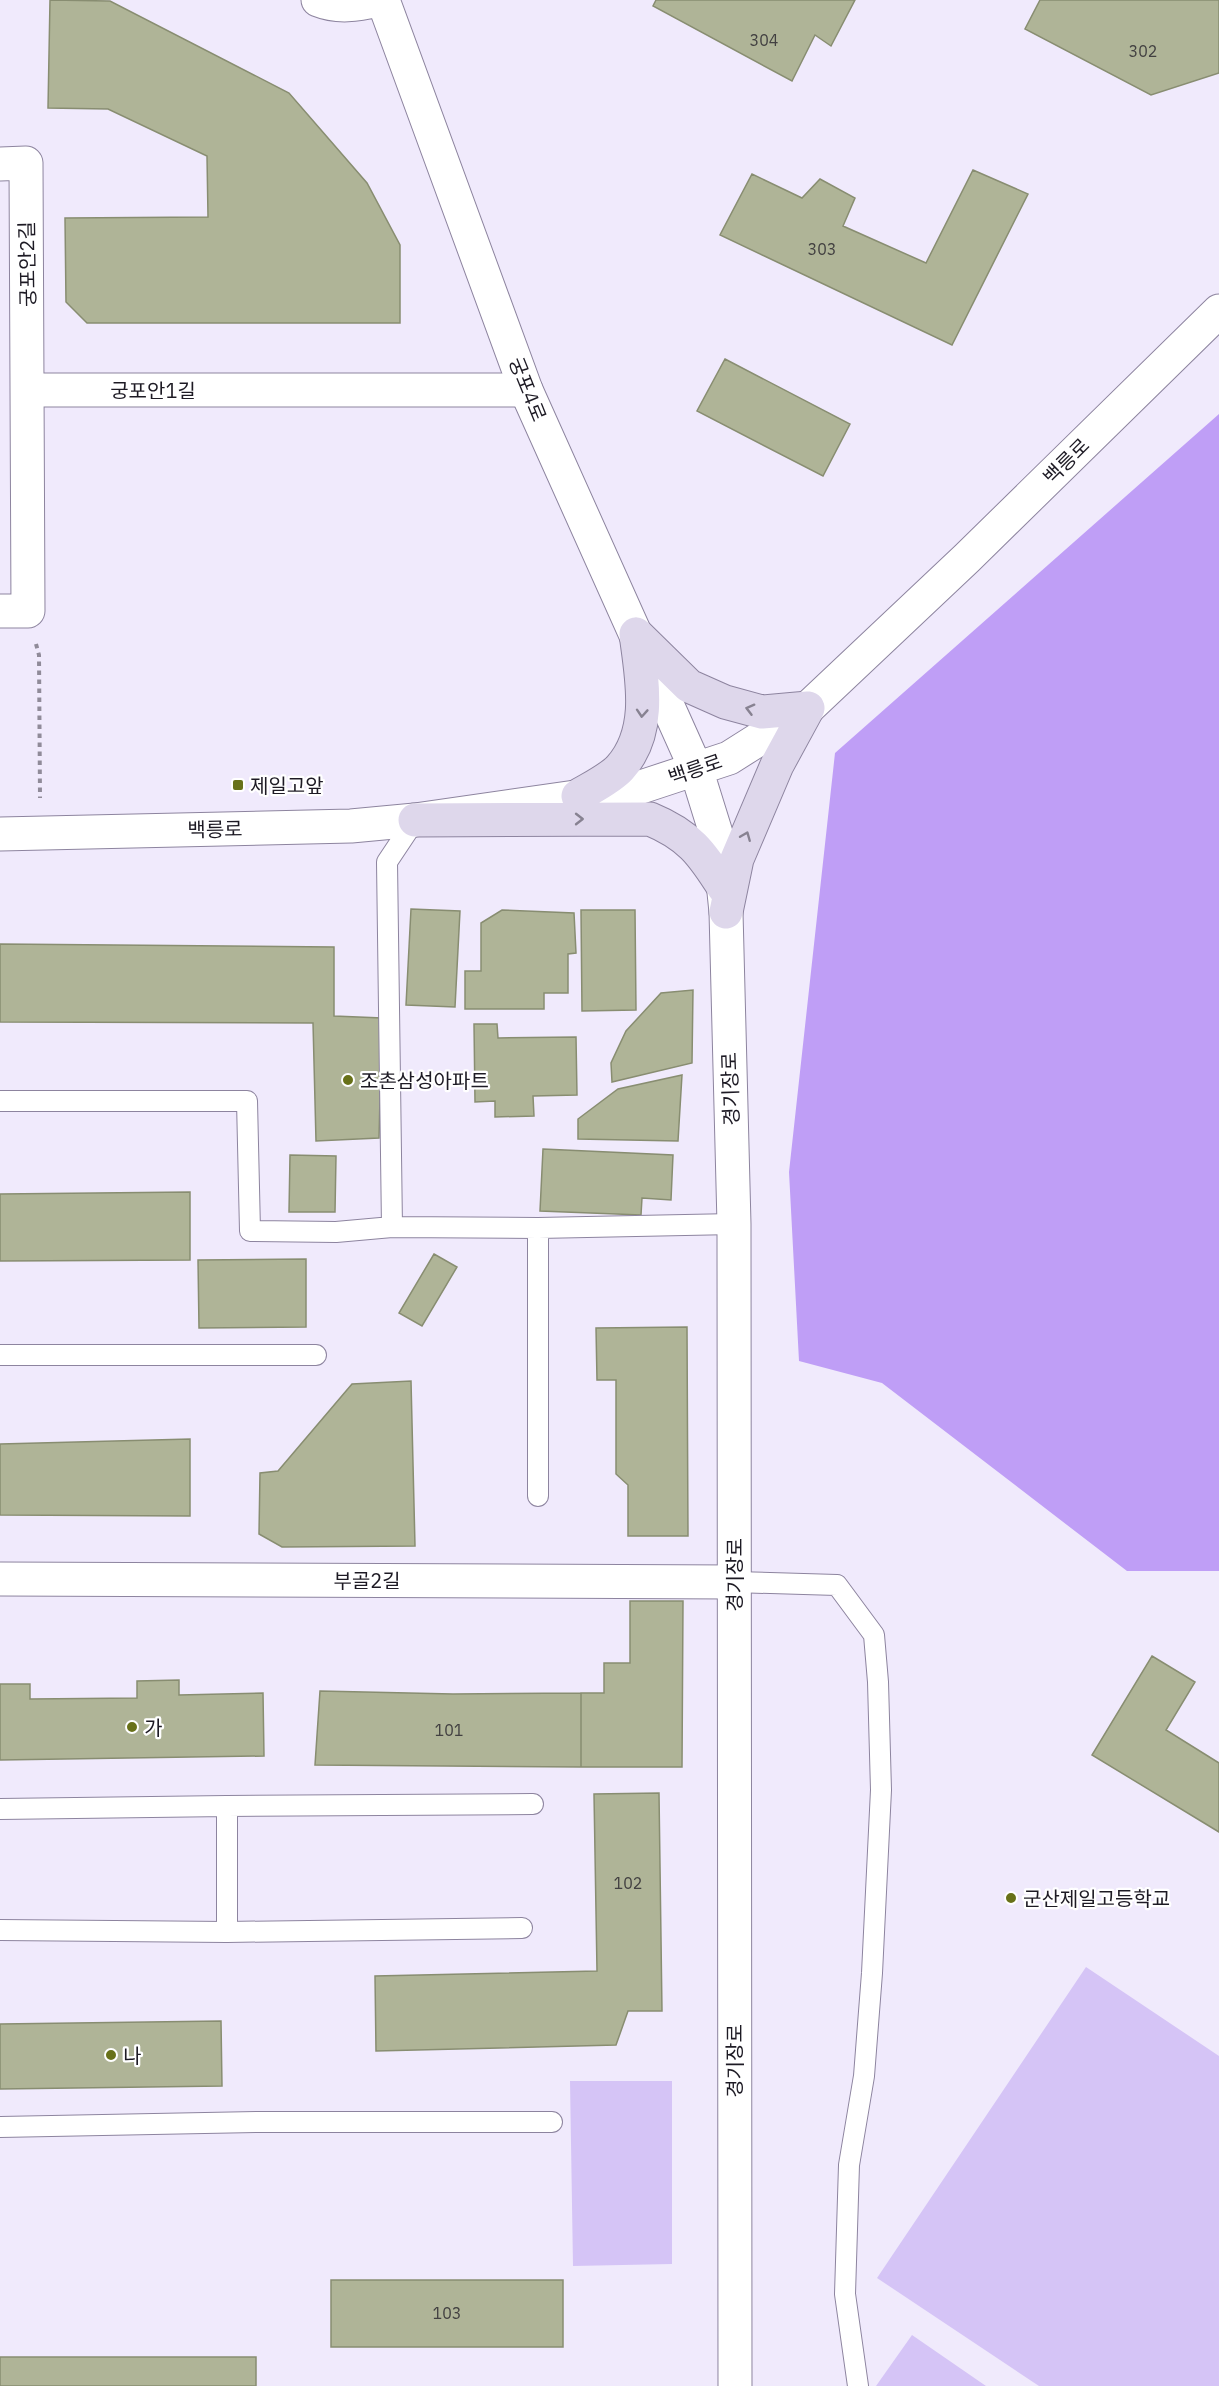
<svg xmlns="http://www.w3.org/2000/svg" width="1219" height="2386" viewBox="0 0 1219 2386" font-family="'IBM Plex Sans','Noto Sans KR',sans-serif">
  <style>
    .green { fill: #d5c4f6 }
    .forest { fill: #bf9ef6 }
    .building { fill: #afb497; stroke: #888d71; stroke-width: 1.5 }
    .lines { fill: none; stroke-linecap: round; stroke-linejoin: round }
    .service-casing { stroke: #8d849f; stroke-width: 22 }
    .minor-casing { stroke: #8d849f; stroke-width: 35 }
    .tertiary-casing { stroke: #8d849f; stroke-width: 35 }
    .secondary-casing { stroke: #8d849f; stroke-width: 35 }
    .path { stroke: #908b99; stroke-width: 4; stroke-dasharray: 4.5 4.5; stroke-linecap: butt }
    .service { stroke: #fff; stroke-width: 20 }
    .minor { stroke: #fff; stroke-width: 33 }
    .tertiary { stroke: #fff; stroke-width: 33 }
    .secondary { stroke: #ded7eb; stroke-width: 33 }
    .oneway { stroke: #878291 }
    .poi-dot { fill: #687119; stroke: #fff; stroke-width: 2 }
    .labels { text-anchor: middle; dominant-baseline: central; stroke-width: 4.5; stroke-linejoin: round; paint-order: stroke }
    .number-label { font-size: 16px; fill: #424041 }
    .street-label { font-size: 20px; fill: #1d1a24; stroke: #fff }
    .poi-label { font-size: 20px; fill: #1d1a24; stroke: #fff; text-anchor: start }
  </style>
  <rect width="100%" height="100%" fill="#f0eafc"/>
  <path class="green" d="M1086,1967L1219,2056V2386H1039L877,2278Z
    M570,2081H672V2264L573,2266Z
    M912,2335L986,2386H876Z"/>
  <path class="forest" d="M1219,414V1571H1127L882,1383L799,1361L789,1172L835,753Z"/>
  <path class="building" d="M50,0L110,1L289,93L367,183L400,245V323H87L66,302L65,218L208,217L207,156L108,109L48,108Z
    M656,0H855L831,46L815,35L792,81L653,6Z
    M1040,0H1219V73L1151,95L1025,29Z
    M973,170L1028,194L952,345L720,235L752,174L802,198L820,179L855,198L843,226L926,263Z
    M725,359L850,424L823,476L697,411Z
    M411,909L460,911L455,1007L406,1005Z
    M502,910L574,913L576,953L568,954V993H544V1009H465V971H481V923Z
    M581,910H635L636,1010L582,1011Z
    M0,944L334,947V1016L382,1018L379,1138L316,1141L313,1023L0,1022Z
    M693,990L692,1063L612,1082L611,1063L626,1031L661,993Z
    M474,1024H497L498,1038L576,1037L577,1095L533,1096L534,1116L495,1117V1101L475,1102Z
    M682,1075L678,1141L578,1139V1119L618,1089Z
    M543,1149L673,1155L671,1200L642,1198L641,1215L540,1211Z
    M290,1155L336,1156L335,1212H289Z
    M190,1192V1260L0,1261V1194Z
    M434,1254L457,1267L422,1326L399,1313Z
    M306,1259V1327L199,1328L198,1260Z
    M687,1327L688,1536H628V1485L616,1474V1380H597L596,1328Z
    M411,1381L415,1546L282,1547L259,1534L260,1473L278,1471L352,1384Z
    M190,1439V1516L0,1515V1444Z
    M630,1601H683L682,1767H581V1693H604V1663H630Z
    M1152,1656L1195,1682L1166,1730L1219,1763V1832L1092,1755Z
    M179,1680V1695L263,1693L264,1756L0,1760V1684H30V1699L137,1698V1681Z
    M320,1691L453,1694L581,1693V1767L315,1765Z
    M659,1793L662,2011H628L616,2045L376,2051L375,1976L597,1971L594,1794Z
    M221,2021L222,2086L0,2089V2024Z
    M331,2280H563V2347H331Z
    M0,2357H256V2386H0Z"/>
  <g class="lines">
    <g class="service-casing">
      <path id="service" d="M415,820L387,862L392,1227L538,1228L734,1224
        M0,1101H247L250,1231L336,1232L392,1227
        M538,1228V1496
        M0,1355H316
        M734,1582L837,1585L874,1635L878,1682L881,1790L872,1973L864,2076L849,2165L845,2294L858,2386
        M227,1806L533,1804
        M0,1809L227,1806V1932L0,1930
        M227,1932L522,1928
        M0,2127L260,2122H552"/>
    </g>
    <g class="minor-casing">
      <path id="minor" d="M0,164L26,163L28,611H0
        M28,390H526
        M0,1579L734,1582"/>
    </g>
    <g class="tertiary-casing">
      <path id="tertiary" d="M318,0C338,8 357,5 378,0
        M383,0L526,390L696,769L719,843L726,912L734,1224L735,2386
        M0,834L351,826L415,820L638,788L729,758L808,708L967,558L1219,311"/>
    </g>
    <g class="secondary-casing">
      <path id="secondary" d="M636,634L689,686L725,702L762,712L808,708
        M578,796C591,788 610,779 620,768C653,731 642,679 636,634
        M415,820L650,819C689,835 702,853 724,888
        M726,912L737,859L777,765L808,708"/>
    </g>
    <path class="path" d="M36,644L39,655L40,798"/>
    <use href="#service" class="service"/>
    <use href="#minor" class="minor"/>
    <use href="#tertiary" class="tertiary"/>
    <use href="#secondary" class="secondary"/>
  </g>
  <defs><path id="oneway-chevron" d="M-2-3.5L2.5 0L-2 3.5" fill="none" stroke-width="1.6" stroke-linecap="round" stroke-linejoin="round" transform="scale(1.5)"/></defs>
  <g class="oneway">
    <use href="#oneway-chevron" transform="translate(750 709) rotate(-165)"/>
    <use href="#oneway-chevron" transform="translate(642 713) rotate(94)"/>
    <use href="#oneway-chevron" transform="translate(579 819)"/>
    <use href="#oneway-chevron" transform="translate(746 836) rotate(-68)"/>
  </g>
  <g class="poi-dot">
    <rect x="232" y="779" width="12" height="12" rx="3"/>
    <circle cx="348" cy="1080" r="6"/>
    <circle cx="132" cy="1727" r="6"/>
    <circle cx="1011" cy="1898" r="6"/>
    <circle cx="111" cy="2055" r="6"/>
  </g>
  <g class="labels">
    <g class="number-label">
      <text x="764" y="40">304</text>
      <text x="1143" y="51">302</text>
      <text x="822" y="249">303</text>
      <text x="449" y="1730">101</text>
      <text x="628" y="1883">102</text>
      <text x="447" y="2313">103</text>
    </g>
    <g class="street-label">
      <text transform="translate(27 264) rotate(-91)">궁포안2길</text>
      <text transform="translate(528 389) rotate(68)">궁포4로</text>
      <text x="153" y="390">궁포안1길</text>
      <text transform="translate(1066 461) rotate(-45)">백릉로</text>
      <text transform="translate(695 769) rotate(-19)">백릉로</text>
      <text transform="translate(215 829) rotate(-1)">백릉로</text>
      <text transform="translate(730 1089) rotate(-92)">경기장로</text>
      <text transform="translate(734 1575) rotate(-90)">경기장로</text>
      <text x="367" y="1580">부골2길</text>
      <text transform="translate(734 2061) rotate(-90)">경기장로</text>
    </g>
    <g class="poi-label">
      <text x="250" y="785">제일고앞</text>
      <text x="360" y="1080">조촌삼성아파트</text>
      <text x="144" y="1727">가</text>
      <text x="1023" y="1898">군산제일고등학교</text>
      <text x="123" y="2055">나</text>
    </g>
  </g>
</svg>
